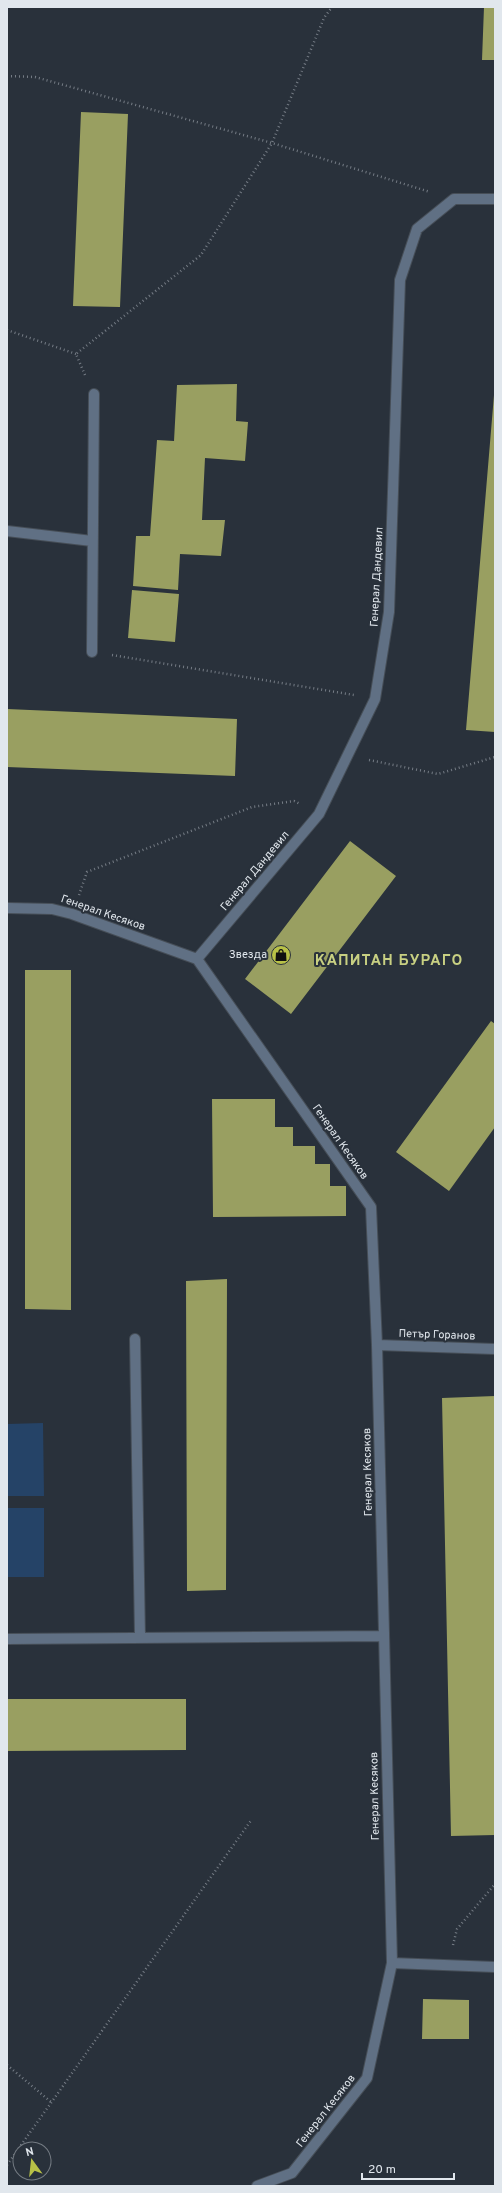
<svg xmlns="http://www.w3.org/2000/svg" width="502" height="2193" viewBox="0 0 502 2193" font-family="Overpass,sans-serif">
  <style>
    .green { fill: #254367 }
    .building { fill: #999f61 }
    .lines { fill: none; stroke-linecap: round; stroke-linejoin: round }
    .street-casing { stroke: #464e57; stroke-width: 12 }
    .path { stroke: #757c85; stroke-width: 2.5; stroke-dasharray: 1 3; stroke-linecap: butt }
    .street { stroke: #607084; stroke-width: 10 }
    .labels { text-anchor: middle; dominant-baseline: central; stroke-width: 4; stroke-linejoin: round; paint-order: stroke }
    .street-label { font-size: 11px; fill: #e1e7ed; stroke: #29313b }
    .poi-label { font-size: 11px; fill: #e1e7ed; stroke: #29313b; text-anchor: end }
    .district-label { font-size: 15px; font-weight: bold; letter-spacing: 1px; fill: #c8d082; stroke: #29313b }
  </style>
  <rect width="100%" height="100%" fill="#29313b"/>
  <path class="green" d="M43,1423L44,1496H7V1424Z
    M7,1508H44V1577H7Z"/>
  <path class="building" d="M484,7H495V60H482Z
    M81,112L128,114L120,307L73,306Z
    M237,384L236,421L248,422L245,461L205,458L202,520H225L221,556L180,554L178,590L133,586L136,536H150L157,440L174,441L177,385Z
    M494,395H495V732L466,730Z
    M132,590L179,594L175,642L128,638Z
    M7,709L237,719L235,776L7,767Z
    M350,841L396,876L291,1014L245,979Z
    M25,970H71V1310L25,1309Z
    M491,1021L495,1024V1127L449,1191L396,1152Z
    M212,1099H275V1127H293V1146H315V1164H330V1186H346V1216L213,1217Z
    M227,1279L226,1590L187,1591L186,1281Z
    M495,1396V1835L451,1836L442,1398Z
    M7,1699H186V1750L7,1751Z
    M423,1999L469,2000V2039H422Z"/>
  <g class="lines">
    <g class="street-casing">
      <path id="street" d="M7,531L92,541
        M92,652L94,394
        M7,908L52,909L72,914L197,959L371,1207L377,1345L392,1963L367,2078L292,2173L257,2186
        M197,959L319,814L375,699L389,612L400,280L417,229L454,199H495
        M135,1339L140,1638
        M377,1345L495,1349
        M7,1639L383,1636
        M392,1963L495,1967"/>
    </g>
    <path class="path" d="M7,76L35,77L272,143L430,192
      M7,330L76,354
      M85,375L76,354L201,255L272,143L324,18L332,7
      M112,655L354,695
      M369,760L438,774L495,757
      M79,895L87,872L252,807L294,801L300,804
      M453,1945L457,1929L495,1884
      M7,2065L51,2102
      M7,2165L252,1819"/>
    <use href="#street" class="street"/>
  </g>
  <defs>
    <g id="shop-disc" transform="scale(1)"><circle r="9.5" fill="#b8c147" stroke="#29313b"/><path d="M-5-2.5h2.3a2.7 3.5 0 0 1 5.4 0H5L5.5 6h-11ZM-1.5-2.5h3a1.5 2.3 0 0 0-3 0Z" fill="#111"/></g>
  </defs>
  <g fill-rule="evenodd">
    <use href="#shop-disc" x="281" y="955"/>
  </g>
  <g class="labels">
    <g class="street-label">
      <text transform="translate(377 577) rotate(-87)">Генерал Дандевил</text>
      <text transform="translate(255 871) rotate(-50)">Генерал Дандевил</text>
      <text transform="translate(103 913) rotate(19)">Генерал Кесяков</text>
      <text transform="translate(340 1142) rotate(55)">Генерал Кесяков</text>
      <text transform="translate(437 1335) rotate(2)">Петър Горанов</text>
      <text transform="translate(368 1472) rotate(-91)">Генерал Кесяков</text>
      <text transform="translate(375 1796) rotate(-91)">Генерал Кесяков</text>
      <text transform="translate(326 2111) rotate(-52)">Генерал Кесяков</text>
    </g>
    <g class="poi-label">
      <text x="267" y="955">Звезда</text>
    </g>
    <g class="district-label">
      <text x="389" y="961">КАПИТАН БУРАГО</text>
    </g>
  </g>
  <rect width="502" height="2193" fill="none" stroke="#e1e7ed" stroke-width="16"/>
  <g transform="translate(32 2161) rotate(345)"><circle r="19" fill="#29313b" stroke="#737a82"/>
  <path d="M0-3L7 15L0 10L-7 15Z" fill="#b8c147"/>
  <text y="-6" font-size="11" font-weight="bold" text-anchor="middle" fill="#e1e7ed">N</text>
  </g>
  <path d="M362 2173v6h92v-6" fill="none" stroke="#e1e7ed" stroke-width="2"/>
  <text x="368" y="2173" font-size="12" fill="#e1e7ed" stroke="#29313b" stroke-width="3" paint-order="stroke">20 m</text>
</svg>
